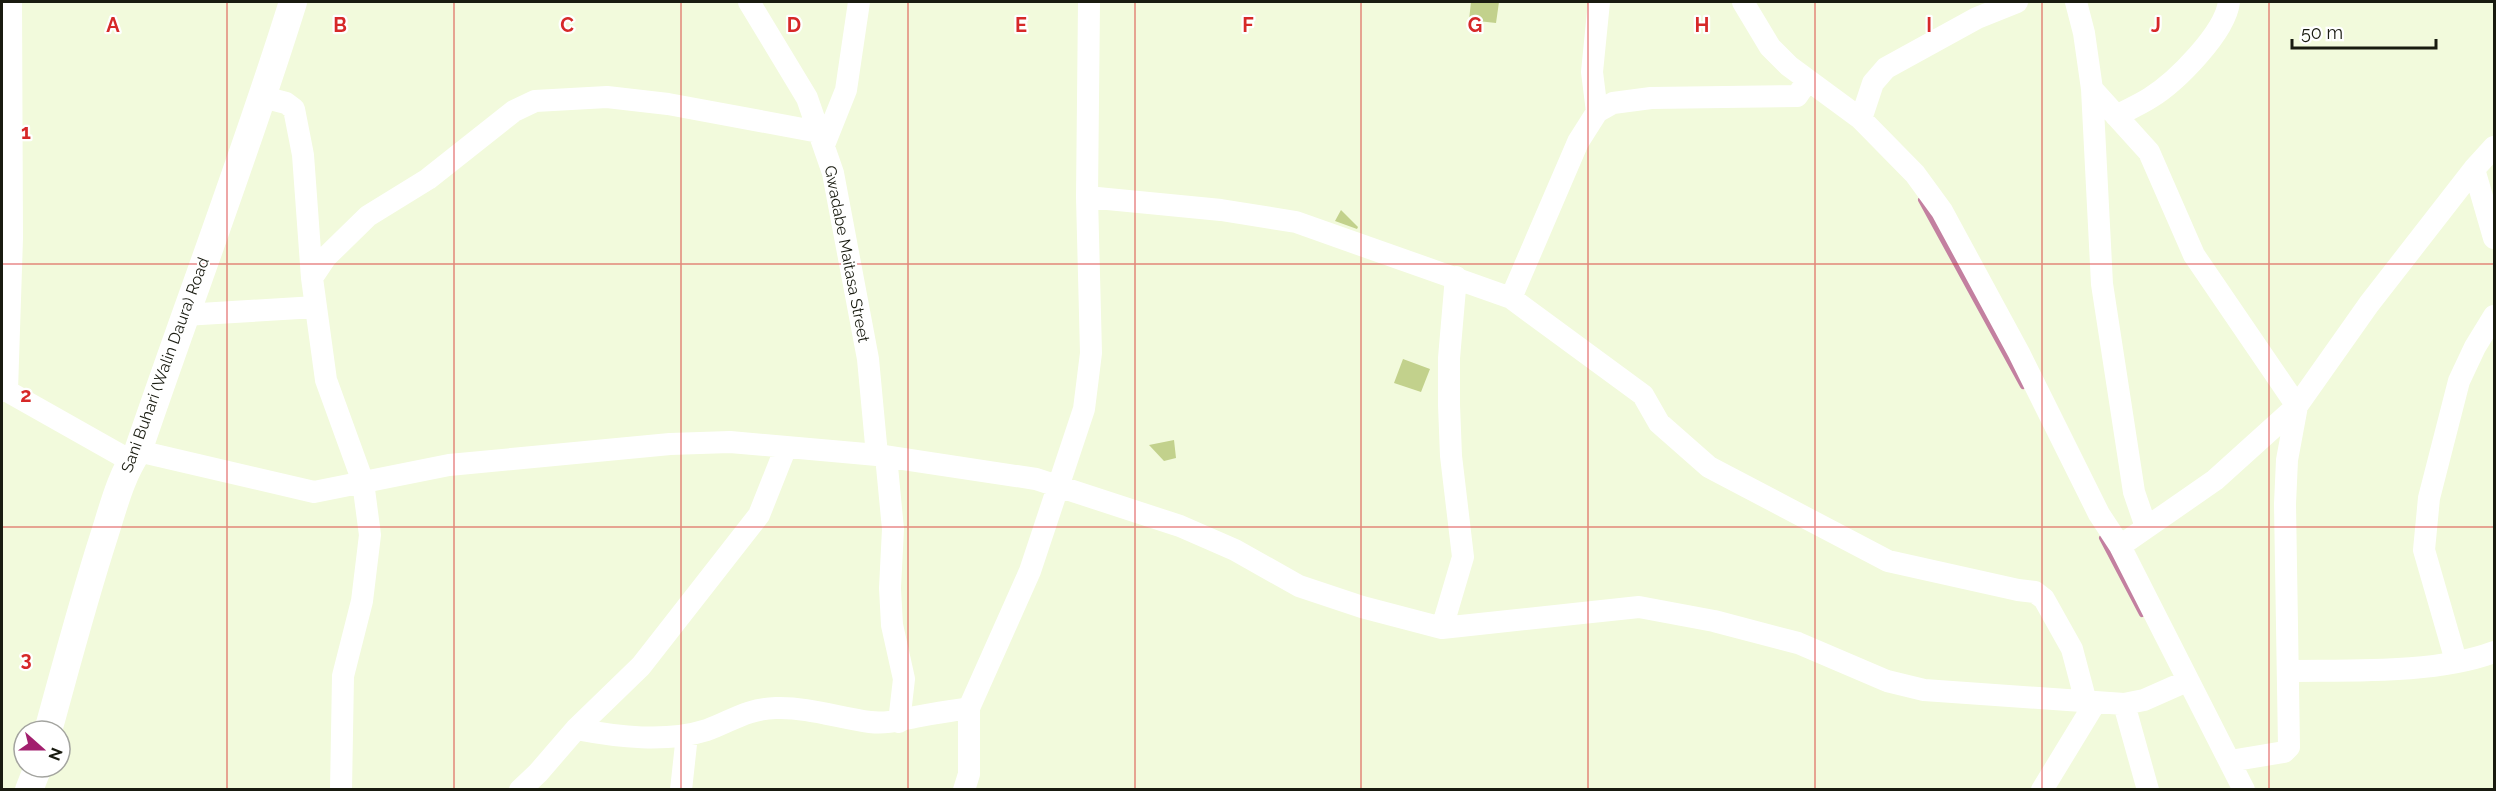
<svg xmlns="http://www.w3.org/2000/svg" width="2496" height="791" viewBox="0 0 2496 791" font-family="Raleway,sans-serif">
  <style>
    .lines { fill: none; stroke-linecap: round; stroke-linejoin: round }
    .stream { stroke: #c380a0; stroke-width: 6 }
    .building { fill: #c2d18c }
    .minor { stroke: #fff; stroke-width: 22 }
    .tertiary { stroke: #fff; stroke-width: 28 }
    .grid { fill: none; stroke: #d62828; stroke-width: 1.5; stroke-opacity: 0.55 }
    .labels { text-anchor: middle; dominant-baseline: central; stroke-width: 4.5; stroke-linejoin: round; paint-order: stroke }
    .street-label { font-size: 16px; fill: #191b10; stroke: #fff }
    .grid-label { font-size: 20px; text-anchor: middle; font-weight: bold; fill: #d62828; stroke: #fff; stroke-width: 4.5; stroke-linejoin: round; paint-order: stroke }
  </style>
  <rect width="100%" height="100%" fill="#f2fadc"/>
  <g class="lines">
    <path class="stream" d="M1921,200L2023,386
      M2102,538L2142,614"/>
  </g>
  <path class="building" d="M1471,2H1499L1496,23L1469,20Z
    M1341,210L1358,227L1357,229L1335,221Z
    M1403,359L1430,369L1421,392L1394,383Z
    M1174,440L1176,458L1164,461L1149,445Z"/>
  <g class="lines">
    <path class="minor" d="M749,2L807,98L833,173L868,359L877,455
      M1743,2L1770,47L1789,66L1861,119L1915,174L1942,211L2019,353L2099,514L2120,546L2244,790
      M2076,2L2084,33L2092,89L2102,284L2134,492L2146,527
      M2092,89L2149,152L2194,255L2297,406L2287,460L2285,504L2289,747L2284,752L2230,761
      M263,97L286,103L294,109L303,155L312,278L326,380L363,482L370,535L362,601L343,676L341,790
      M1597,112L1592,72L1599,2
      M2116,116C2127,110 2139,105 2150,98C2176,82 2225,33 2229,2
      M1861,119L1873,83L1886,68L1977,18L2017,2
      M824,145L846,90L859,2
      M2474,169L2494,238
      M1087,197L1221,210L1296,222L1511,298L1643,395L1659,423L1709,467L1888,561L2018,590L2035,592L2044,599L2072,649L2086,702
      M312,278L326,257L368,216L428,179L514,111L535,101L607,97L668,104L819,132
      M1511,298L1578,142L1597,112L1613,103L1651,98L1797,96L1808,80
      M184,315L316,307
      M2,391H7L131,461
      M7,391L12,238L11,2
      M138,451L314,492L449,465L670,444L730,442L877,455L1036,479L1180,526L1235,550L1299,586L1362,607L1442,628L1639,607L1714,621L1798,643L1887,681L1924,690L2124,704L2144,700L2187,681
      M886,456L893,529L890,588L892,625L904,679L899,722
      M2120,546L2215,480L2297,406L2369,304L2474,169L2494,147
      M1442,628L1463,557L1451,456L1449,405V358L1456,277
      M2456,661L2424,550L2429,498L2459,381L2475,347L2494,316
      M2288,671C2351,670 2435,674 2494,652
      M2124,704L2148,790
      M576,729C618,737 666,743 707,730C732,721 746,709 776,708C808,707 839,718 870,722C887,724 900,720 915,717C933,713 951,711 969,708
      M520,790L538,773L576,729L641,666L759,515L786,447
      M681,790L687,735
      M964,790L969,774V708L1030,571L1084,409L1091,353L1087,197L1089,2
      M2042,790L2095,703"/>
    <path class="tertiary" d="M48,731C66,666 83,601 104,536C113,508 121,475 138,451C189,301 246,153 293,2
      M29,790L38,767"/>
  </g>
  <path class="grid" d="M227,2V790M454,2V790M681,2V790M908,2V790M1135,2V790M1361,2V790M1588,2V790M1815,2V790M2042,2V790M2269,2V790M2,264H2494M2,527H2494"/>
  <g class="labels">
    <g class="street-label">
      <text transform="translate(847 254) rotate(79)">Gwadabe Maitasa Street</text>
      <text transform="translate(165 365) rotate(-70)">Sani Buhari (Walin Daura) Road</text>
    </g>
  </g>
  <g class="grid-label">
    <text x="113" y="32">A</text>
    <text x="340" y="32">B</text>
    <text x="567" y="32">C</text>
    <text x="794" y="32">D</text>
    <text x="1021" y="32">E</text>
    <text x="1248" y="32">F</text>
    <text x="1475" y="32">G</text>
    <text x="1702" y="32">H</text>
    <text x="1929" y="32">I</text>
    <text x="2156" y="32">J</text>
    <text x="26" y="139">1</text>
    <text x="26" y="402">2</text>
    <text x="26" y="666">3</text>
  </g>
  <rect width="2496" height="791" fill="none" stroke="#191b10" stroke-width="6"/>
  <g transform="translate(42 749) rotate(111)"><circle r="28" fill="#ffffff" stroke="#a3a49f" stroke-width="1.5"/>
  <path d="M0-4.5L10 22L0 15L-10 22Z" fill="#a21f6e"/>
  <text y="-9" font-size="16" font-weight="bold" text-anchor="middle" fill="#191b10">N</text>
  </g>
  <path d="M2292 39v9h144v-9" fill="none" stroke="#191b10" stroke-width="3"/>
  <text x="2301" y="39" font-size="18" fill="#191b10" stroke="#ffffff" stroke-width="4.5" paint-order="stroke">50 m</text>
</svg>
